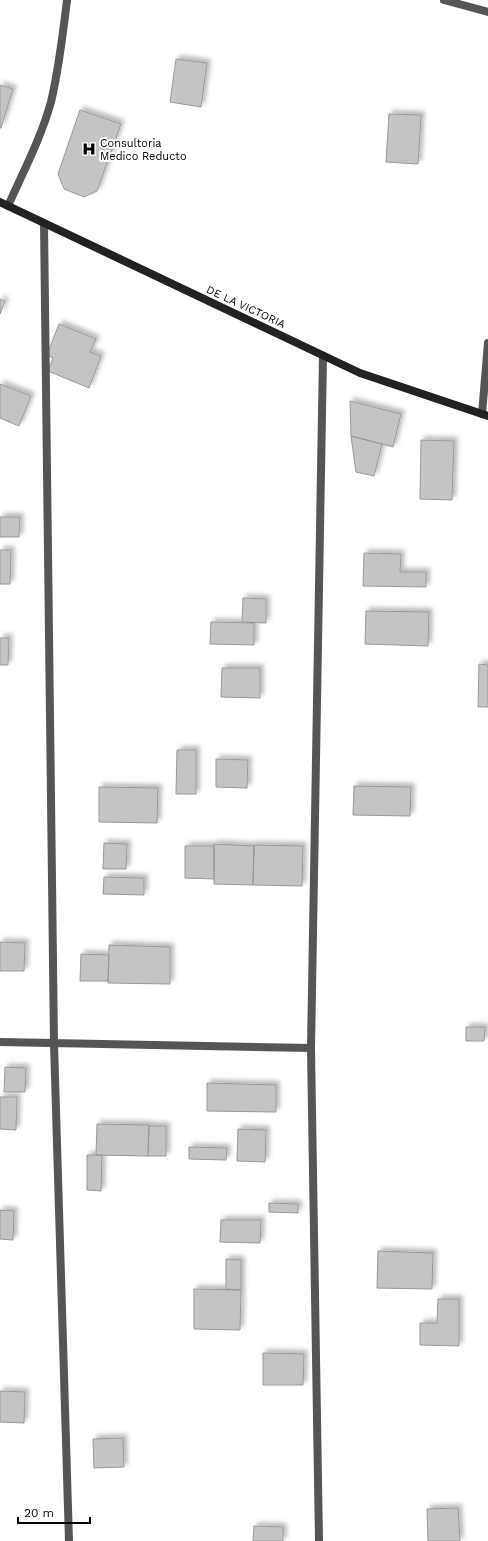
<svg xmlns="http://www.w3.org/2000/svg" width="488" height="1541" viewBox="0 0 488 1541" font-family="'Work Sans',sans-serif">
  <style>
    .building { fill: #c4c4c4; stroke: #999; filter: url(#shadow) }
    .lines { fill: none; stroke-linecap: round; stroke-linejoin: round }
    .service { stroke: #555; stroke-width: 8 }
    .minor { stroke: #555; stroke-width: 8 }
    .secondary { stroke: #222; stroke-width: 8 }
    .labels { text-anchor: middle; dominant-baseline: central; stroke-width: 4; stroke-linejoin: round; paint-order: stroke }
    .poi-label { font-size: 11px; fill: #000; stroke: #fff; text-anchor: start }
    .street-label { font-size: 11px; fill: #000; stroke: #fff }
  </style>
  <defs>
    <filter id="shadow"><feDropShadow dx="3.5" dy="-3.5" stdDeviation="2" flood-color="#0004"/></filter>
  </defs>
  <rect width="100%" height="100%" fill="#fff"/>
  <path class="building" d="M176,59L207,63L201,107L170,102Z
    M0,85L13,89L1,128H0Z
    M80,110L121,124L97,191L84,197L64,189L58,174Z
    M389,114L421,115L418,164L386,162Z
    M0,299L5,301L0,314Z
    M59,324L96,339L90,352L101,356L89,388L48,371L53,358L47,355Z
    M0,384L31,396L19,426L0,418Z
    M350,401L401,414L393,447L351,436Z
    M351,436L382,444L374,476L356,472Z
    M421,440L454,441L452,500L420,499Z
    M0,517H20L19,537H0Z
    M0,550H11L10,584H0Z
    M364,553L401,554L400,572H426V587L363,586Z
    M243,598L266,599V623L242,622Z
    M366,611L429,612L428,646L365,644Z
    M211,622L254,623V645L210,644Z
    M0,638H9L8,665H0Z
    M479,664L488,665V707H478Z
    M222,668H260V698L221,697Z
    M177,750H196V794H176Z
    M216,759L248,760L247,788L216,787Z
    M354,786L411,787L410,816L353,815Z
    M99,787L158,788L157,823L99,822Z
    M104,843L127,844L126,869H103Z
    M214,844L254,846L253,885L214,884Z
    M254,845L303,846L302,886L253,885Z
    M185,846H214V879L185,878Z
    M104,877L144,878V895L103,894Z
    M0,942L25,943L24,971H0Z
    M109,945L170,947V984L108,983Z
    M81,954L109,955L108,981H80Z
    M466,1027H485L484,1041H466Z
    M5,1067L26,1068L25,1092H4Z
    M207,1083L276,1085V1112L207,1111Z
    M0,1097H17L16,1130L0,1129Z
    M97,1124L149,1125L148,1156L96,1155Z
    M149,1126H166V1156H148Z
    M238,1129L266,1130L265,1162L237,1161Z
    M189,1147L227,1148L226,1160L189,1159Z
    M87,1155H102L101,1191L87,1190Z
    M269,1203L298,1204V1213L269,1212Z
    M0,1210L14,1211L13,1240L0,1239Z
    M221,1220H261L260,1243L220,1242Z
    M378,1251L433,1253L432,1289L377,1288Z
    M226,1259L241,1260V1290L226,1289Z
    M194,1289L241,1290L240,1330L194,1329Z
    M438,1299H459V1346L420,1345V1323H437Z
    M263,1353L304,1354L303,1385H263Z
    M0,1391L25,1392L24,1423L0,1422Z
    M123,1438L124,1467L94,1468L93,1439Z
    M458,1508L460,1541H428L427,1509Z
    M254,1526L283,1527V1541H253Z"/>
  <g class="lines">
    <path class="service" d="M444,0L488,12"/>
    <path class="minor" d="M8,206C23,172 41,138 51,102C59,68 63,34 67,0
      M44,224L54,1044L69,1541
      M482,414L488,343
      M0,1042L311,1048
      M319,1541L311,1048L323,356"/>
    <path class="secondary" d="M0,202L360,373L488,416"/>
  </g>
  <defs>
    <g id="hospital-bare" transform="scale(1.08)"><path d="M-5-5h3v3.5h4V-5h3V5h-3V1.5h-4V5h-3Z" fill="#000" stroke="#fff" stroke-width="2.5" paint-order="stroke"/></g>
  </defs>
  <g fill-rule="evenodd">
    <use href="#hospital-bare" x="89" y="149"/>
  </g>
  <g class="labels">
    <g class="poi-label">
      <text x="100" y="143">Consultoria<tspan x="100" dy="13">Medico Reducto</tspan></text>
    </g>
    <g class="street-label">
      <text transform="translate(246 307) rotate(25)">DE LA VICTORIA</text>
    </g>
  </g>
  <path d="M18 1517v6h72v-6" fill="none" stroke="#000000" stroke-width="2"/>
  <text x="24" y="1517" font-size="12" fill="#000000" stroke="#ffffff" stroke-width="3" paint-order="stroke">20 m</text>
</svg>
